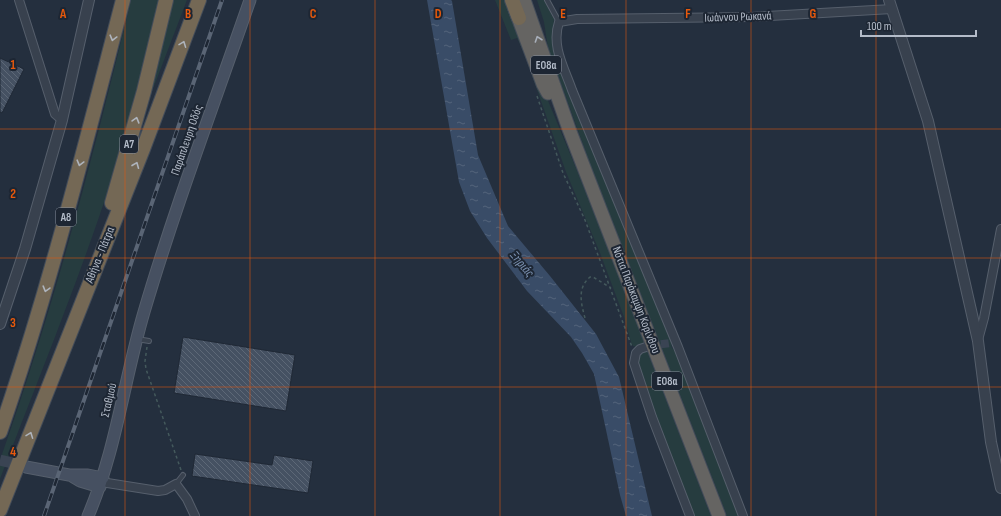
<svg xmlns="http://www.w3.org/2000/svg" width="1001" height="516" viewBox="0 0 1001 516" font-family="'Sofia Sans Condensed',sans-serif">
  <style>
    .grass { fill: #263c3f }
    .water { fill: url(#water-ripples) }
    .building { fill: url(#building-back-hatch); stroke: #1f2835 }
    .lines { fill: none; stroke-linecap: round; stroke-linejoin: round }
    .minor-tunnel { stroke: #3a4453; stroke-width: 8; stroke-dasharray: 8 4; stroke-linecap: butt }
    .secondary-tunnel { stroke: #3a4453; stroke-width: 11; stroke-dasharray: 11 5.5; stroke-linecap: butt }
    .service-casing { stroke: #565f6c; stroke-width: 6 }
    .minor-casing { stroke: #565f6c; stroke-width: 10 }
    .tertiary-casing { stroke: #565f6c; stroke-width: 12 }
    .secondary-casing { stroke: #565f6c; stroke-width: 13 }
    .trunk-casing { stroke: #434c59; stroke-width: 15 }
    .motorway-casing { stroke: #434c59; stroke-width: 16 }
    .path { stroke: #44595c; stroke-width: 1.5; stroke-dasharray: 3 3; stroke-linecap: butt }
    .service { stroke: #38414e; stroke-width: 4 }
    .minor { stroke: #38414e; stroke-width: 8 }
    .tertiary { stroke: #38414e; stroke-width: 10 }
    .secondary { stroke: #465061; stroke-width: 11 }
    .trunk { stroke: #656462; stroke-width: 13 }
    .motorway { stroke: #746855; stroke-width: 14 }
    .rail-casing { stroke: #5a6575; stroke-width: 4 }
    .rail { stroke: #1d2633; stroke-width: 2.5; stroke-dasharray: 8; stroke-linecap: butt }
    .oneway { stroke: #aeb4bd }
    .oneway2 { stroke: #a8afba }
    .grid { fill: none; stroke: #e8590c; stroke-width: 1; stroke-opacity: 0.55 }
    .labels { text-anchor: middle; dominant-baseline: central; stroke-width: 4; stroke-linejoin: round; paint-order: stroke }
    .shield { fill: #1d2633; stroke: #878f9c; stroke-width: 1 }
    .shield-label { font-size: 11px; font-weight: bold; fill: #b4bcc9 }
    .street-label { font-size: 12px; fill: #b4bcc9; stroke: #1d2633 }
    .water-label { font-size: 13px; font-style: italic; fill: #7c92b1; stroke: #1d2633 }
    .grid-label { font-size: 13px; text-anchor: middle; font-weight: bold; fill: #e8590c; stroke: #1d2633; stroke-width: 4; stroke-linejoin: round; paint-order: stroke }
  </style>
  <defs>
    <pattern id="water-ripples" width="26" height="14" patternUnits="userSpaceOnUse"><rect width="26" height="14" fill="#394c67"/><path d="M2 4q2-2 4 0t4 0M15 11q2-2 4 0t4 0" fill="none" stroke="#53647b"/></pattern>
    <pattern id="building-back-hatch" width="6" height="6" patternUnits="userSpaceOnUse"><rect width="6" height="6" fill="#455162"/><path d="M-1 5l2 2M0 0l6 6M5-1l2 2" fill="none" stroke="#5d6877"/></pattern>
  </defs>
  <rect width="100%" height="100%" fill="#242f3e"/>
  <path class="grass" d="M131,0H159C128,164 59,324 0,479V460C53,310 94,155 131,0Z
    M173,0H187L148,102Z
    M495,0H506L576,168L646,344L637,347L633,346L631,342L624,317L600,253L566,172L524,53L517,38L511,40Z
    M537,0H544L554,19L552,39L553,49L568,93L670,337L672,348L676,351L738,516H727L589,161L548,48L544,22Z
    M646,348L711,516H693L637,369L638,354Z"/>
  <path class="water" d="M427,0H451L452,1L478,155L508,226L550,276L596,334L619,377L652,516H626L620,495L594,374L582,353L571,337L527,291L487,238L470,211L459,182Z"/>
  <path class="building" d="M0,58L24,69L2,113L0,112Z
    M183,337L295,355L286,411L174,393Z
    M195,454L272,465L274,455L313,461L308,493L192,476Z"/>
  <g class="lines">
    <path class="minor-tunnel" d="M649,346L670,343"/>
    <path class="secondary-tunnel" d="M0,460L25,466"/>
    <g class="service-casing">
      <path id="service" d="M547,0L559,22
        M137,339L149,341
        M176,484L183,475"/>
    </g>
    <g class="minor-casing">
      <path id="minor" d="M19,0L55,114L62,120
        M978,340L984,318L1001,229
        M646,347L640,349L636,353L634,363L652,417L690,516
        M101,482L158,491L165,490L176,484L187,499L195,516
        M743,516L678,347L572,90C564,67 551,46 559,22L577,19L751,17L892,9"/>
    </g>
    <g class="tertiary-casing">
      <path id="tertiary" d="M889,0L928,121L978,341L991,442L1001,488
        M0,324L25,249L62,120L89,0"/>
    </g>
    <g class="secondary-casing">
      <path id="secondary" d="M26,467L69,475H88L103,478
        M70,475L80,481L100,487
        M88,516C116,451 124,380 144,312C175,207 214,104 250,0"/>
    </g>
    <g class="trunk-casing">
      <path id="trunk" d="M524,0L569,129L719,516
        M515,9L543,84L548,93"/>
    </g>
    <g class="motorway-casing">
      <path id="motorway" d="M512,0L519,18
        M112,203L144,91L166,0
        M0,432C49,291 85,145 123,0
        M0,510L143,149L199,0"/>
    </g>
    <path class="path" d="M537,96L563,173L585,220L632,347
      M585,318C581,303 577,288 590,277H593L611,288
      M147,347L145,361L146,369L181,470"/>
    <use href="#service" class="service"/>
    <use href="#minor" class="minor"/>
    <use href="#tertiary" class="tertiary"/>
    <use href="#secondary" class="secondary"/>
    <use href="#trunk" class="trunk"/>
    <use href="#motorway" class="motorway"/>
    <g class="rail-casing">
      <path id="rail" d="M44,516L222,0"/>
    </g>
    <use href="#rail" class="rail"/>
  </g>
  <defs><path id="oneway-chevron" d="M-2-3.5L2.5 0L-2 3.5" fill="none" stroke-width="1.6" stroke-linecap="round" stroke-linejoin="round"/></defs>
  <g class="oneway">
    <use href="#oneway-chevron" transform="translate(113 38) rotate(105)"/>
    <use href="#oneway-chevron" transform="translate(183 44) rotate(-69)"/>
    <use href="#oneway-chevron" transform="translate(136 120) rotate(-74)"/>
    <use href="#oneway-chevron" transform="translate(80 163) rotate(105)"/>
    <use href="#oneway-chevron" transform="translate(136 165) rotate(-68)"/>
    <use href="#oneway-chevron" transform="translate(46 289) rotate(106)"/>
    <use href="#oneway-chevron" transform="translate(30 435) rotate(-69)"/>
  </g>
  <use class="oneway2" href="#oneway-chevron" transform="translate(538 39) rotate(-109)"/>
  <path class="grid" d="M125,0V516M250,0V516M375,0V516M500,0V516M626,0V516M751,0V516M876,0V516M0,129H1001M0,258H1001M0,387H1001"/>
  <g class="labels">
    <g class="shield">
      <rect x="531" y="56" width="30" height="18" rx="3"/>
      <rect x="120" y="135" width="18" height="18" rx="3"/>
      <rect x="56" y="208" width="20" height="18" rx="3"/>
      <rect x="652" y="372" width="30" height="18" rx="3"/>
    </g>
    <g class="shield-label">
      <text x="546" y="65">ΕΟ8α</text>
      <text x="129" y="144">Α7</text>
      <text x="66" y="217">Α8</text>
      <text x="667" y="381">ΕΟ8α</text>
    </g>
    <g class="street-label">
      <text transform="translate(738 17) rotate(-2)">Ιωάννου Ρωκανά</text>
      <text transform="translate(187 140) rotate(-71)">Παράπλευρη Οδός</text>
      <text transform="translate(100 255) rotate(-68)">Αθήνα - Πάτρα</text>
      <text transform="translate(636 300) rotate(69)">Νότια Παράκαμψη Κορίνθου</text>
      <text transform="translate(109 400) rotate(-77)">Σταθμού</text>
    </g>
    <g class="water-label">
      <text transform="translate(522 264) rotate(50)">Ξηριάς</text>
    </g>
  </g>
  <g class="grid-label">
    <text x="63" y="18">A</text>
    <text x="188" y="18">B</text>
    <text x="313" y="18">C</text>
    <text x="438" y="18">D</text>
    <text x="563" y="18">E</text>
    <text x="688" y="18">F</text>
    <text x="813" y="18">G</text>
    <text x="13" y="69">1</text>
    <text x="13" y="198">2</text>
    <text x="13" y="327">3</text>
    <text x="13" y="456">4</text>
  </g>
  <path d="M861 30v6h115v-6" fill="none" stroke="#b4bcc9" stroke-width="2"/>
  <text x="867" y="30" font-size="12" fill="#b4bcc9" stroke="#1d2633" stroke-width="3" paint-order="stroke">100 m</text>
</svg>
